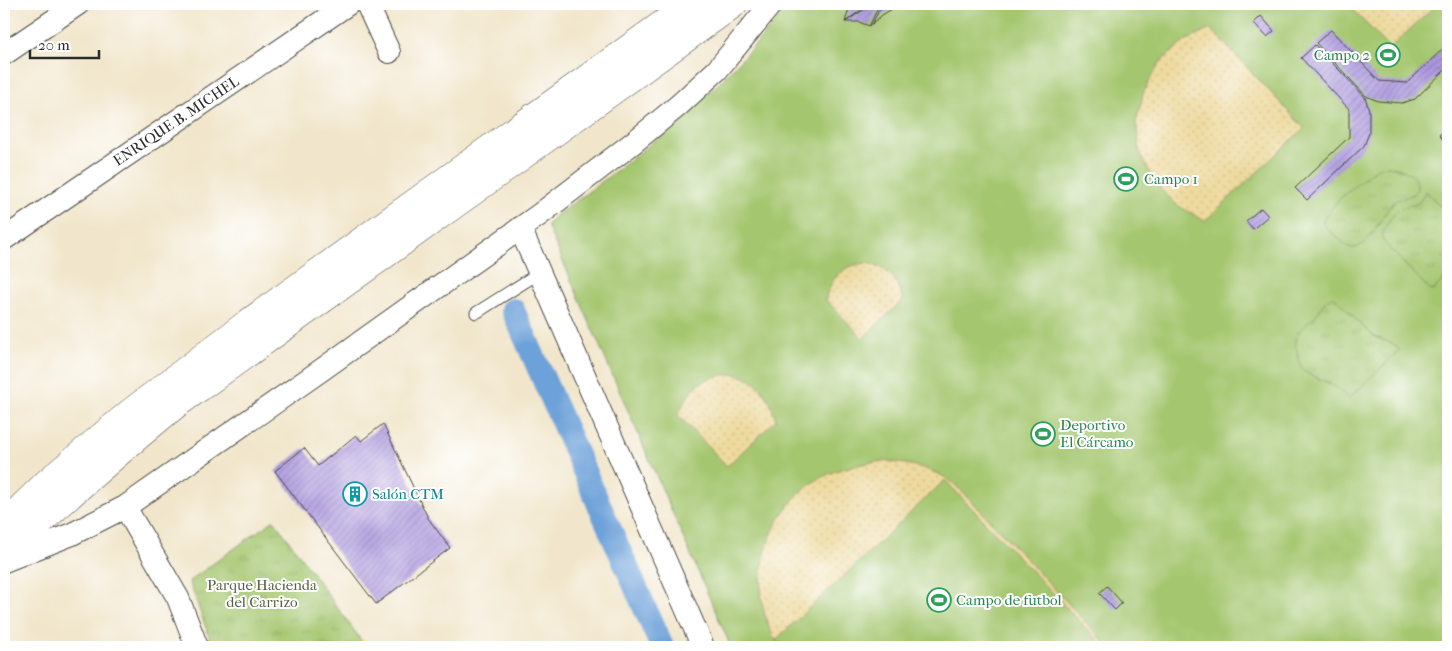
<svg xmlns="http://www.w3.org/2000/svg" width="1452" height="651" viewBox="0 0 1452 651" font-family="'IM FELL French Canon',serif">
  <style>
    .green { fill: #a4c66e; stroke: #68784c }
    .sand { fill: url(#sand-dots); stroke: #8c8264 }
    .park { fill: url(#park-tufts); stroke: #68784c }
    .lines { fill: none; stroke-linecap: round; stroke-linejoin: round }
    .canal { stroke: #6da1d9; stroke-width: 24 }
    .building { fill: url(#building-hatch) }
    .lane-casing { stroke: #494743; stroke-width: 13 }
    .street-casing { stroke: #494743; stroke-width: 24 }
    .secondary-casing { stroke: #494743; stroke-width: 29 }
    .lane { stroke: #fff; stroke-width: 11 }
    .street { stroke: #fff; stroke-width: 22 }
    .secondary { stroke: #fff; stroke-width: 28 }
    .labels { text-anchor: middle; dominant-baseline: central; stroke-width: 4; stroke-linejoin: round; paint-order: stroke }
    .leisure-label { font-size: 15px; fill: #27864d; stroke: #fff; text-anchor: start }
    .street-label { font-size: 15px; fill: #2b2b2b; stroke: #fff }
    .culture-label { font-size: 15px; fill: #0d838f; stroke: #fff; text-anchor: start }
    .park-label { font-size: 15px; fill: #556142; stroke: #fff }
  </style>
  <defs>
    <pattern id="sand-dots" width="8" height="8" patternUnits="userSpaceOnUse" patternTransform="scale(1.25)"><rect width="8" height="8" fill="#eeda9e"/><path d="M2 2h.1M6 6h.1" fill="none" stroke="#cb8" stroke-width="1.8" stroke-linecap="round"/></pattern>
    <pattern id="park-tufts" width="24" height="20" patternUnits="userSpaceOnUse" patternTransform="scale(1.25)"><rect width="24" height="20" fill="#a4c66e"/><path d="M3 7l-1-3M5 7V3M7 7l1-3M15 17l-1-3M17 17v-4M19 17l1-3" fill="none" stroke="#8daa5f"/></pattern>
    <pattern id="building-hatch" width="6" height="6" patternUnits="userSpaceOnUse" patternTransform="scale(1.25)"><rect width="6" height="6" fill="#ac98df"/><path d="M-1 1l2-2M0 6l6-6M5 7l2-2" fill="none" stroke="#8c7cb5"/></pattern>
  </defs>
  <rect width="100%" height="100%" fill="#fff"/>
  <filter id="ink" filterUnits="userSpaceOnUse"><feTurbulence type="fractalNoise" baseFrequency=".02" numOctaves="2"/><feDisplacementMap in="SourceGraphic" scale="10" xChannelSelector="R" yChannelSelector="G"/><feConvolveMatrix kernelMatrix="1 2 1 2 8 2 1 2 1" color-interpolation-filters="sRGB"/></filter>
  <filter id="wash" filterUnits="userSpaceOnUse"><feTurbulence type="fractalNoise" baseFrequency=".0096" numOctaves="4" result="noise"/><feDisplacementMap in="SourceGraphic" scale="20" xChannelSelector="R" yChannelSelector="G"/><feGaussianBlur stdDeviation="1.12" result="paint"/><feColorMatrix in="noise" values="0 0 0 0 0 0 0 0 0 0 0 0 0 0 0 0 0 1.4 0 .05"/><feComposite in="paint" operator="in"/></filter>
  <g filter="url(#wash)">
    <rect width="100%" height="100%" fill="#f1e6cb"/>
    <path class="green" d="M789,4H1448V639L1440,647H731L547,225L553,218L619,169L678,122L720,82L759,41Z"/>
    <path class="sand" d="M1347,4H1437L1390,48Z
      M1211,29L1304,128L1205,221L1177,205L1154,182L1140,153L1136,122L1144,91L1160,62L1185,41Z
      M866,263C889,268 896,277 903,300L863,338L825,299C833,276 841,266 866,263Z
      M735,374C740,376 746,377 751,380C765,388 772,405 776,420L727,466L678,415C691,385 702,376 735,374Z
      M886,461C906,464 929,467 946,478C953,482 958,488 964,493L1109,647H1104L945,480L776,640L783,647H780C742,595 764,509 820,478C841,467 863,463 886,461Z"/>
    <path class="park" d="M1388,166C1398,168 1418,173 1417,187C1417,198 1400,196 1393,203C1383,212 1366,255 1349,247C1345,245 1341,240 1337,237C1332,232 1327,230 1323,224L1324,218L1337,201L1370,173L1380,167Z
      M1426,191L1448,215V274L1433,291L1430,290L1389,248C1387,245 1383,242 1382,238C1382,229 1392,215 1399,210C1405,206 1412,205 1419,203Z
      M1333,297L1337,299L1363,327L1375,337L1392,343L1400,350L1349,398L1333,385L1306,373C1299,366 1299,360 1297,351C1297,349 1295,346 1295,344C1293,331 1308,324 1315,316C1322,309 1323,299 1333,297Z
      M274,520L366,647H213L189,581Z"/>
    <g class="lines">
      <path class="canal" d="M513,310L662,647"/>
    </g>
    <g id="blocks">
      <path class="building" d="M850,4H869L845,22L873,4H880L869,26L859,22H845L849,9Z
        M883,4H894L897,6L896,4H900L897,6L882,15L871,25Z
        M1261,16L1274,31L1267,37L1254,23Z
        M1331,30L1379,81L1407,83L1448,44V67L1415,99L1402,103L1378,101L1366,96L1316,43Z
        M1315,45L1365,97L1369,110V133L1364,146L1307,200L1295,188L1349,137V109L1301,58Z
        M1447,128L1448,130V145L1439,135Z
        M1261,208L1268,216L1253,229L1246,221Z
        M383,424L428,518L450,548L376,604L275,471L304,448L318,466L356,435L361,441Z
        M1107,586L1122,603L1115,610L1099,593Z"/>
    </g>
  </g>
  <g filter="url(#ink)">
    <use href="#blocks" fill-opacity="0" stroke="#494743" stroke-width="1"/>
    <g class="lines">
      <g class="lane-casing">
        <path id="lane" d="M476,313L539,273"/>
      </g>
      <g class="street-casing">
        <path id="street" d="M367,4L389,52
          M4,54L78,4
          M520,228L703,647
          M4,239L348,4
          M125,507L178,598L197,647
          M4,561L72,534L125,507L320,371L539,215L634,142L679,105L717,70L771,4"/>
      </g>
      <g class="secondary-casing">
        <path id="secondary" d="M4,525L47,483L129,414L247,324L691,4
          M4,554C60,503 116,453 175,405L733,4"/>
      </g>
      <use href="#lane" class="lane"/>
      <use href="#street" class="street"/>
      <use href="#secondary" class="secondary"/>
    </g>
  </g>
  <defs>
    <g id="stadium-ring" transform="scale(1.25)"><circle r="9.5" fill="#fff" stroke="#2e9e5b" stroke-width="1.5"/><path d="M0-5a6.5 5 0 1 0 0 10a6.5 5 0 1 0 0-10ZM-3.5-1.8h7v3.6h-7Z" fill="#2e9e5b"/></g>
    <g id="building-ring" transform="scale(1.25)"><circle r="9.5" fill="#fff" stroke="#0f9aa8" stroke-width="1.5"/><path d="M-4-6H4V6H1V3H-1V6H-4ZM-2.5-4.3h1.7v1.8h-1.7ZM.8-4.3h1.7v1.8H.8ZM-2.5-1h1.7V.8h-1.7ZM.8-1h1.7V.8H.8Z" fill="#0f9aa8"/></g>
  </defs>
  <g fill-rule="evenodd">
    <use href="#stadium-ring" x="1388" y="55"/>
    <use href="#stadium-ring" x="1126" y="179"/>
    <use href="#stadium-ring" x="1043" y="434"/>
    <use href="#building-ring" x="355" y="494"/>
    <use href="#stadium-ring" x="939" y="600"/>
  </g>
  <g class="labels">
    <g class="leisure-label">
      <text x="1370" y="55" text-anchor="end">Campo 2</text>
      <text x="1144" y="179">Campo 1</text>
      <text x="1060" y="425">Deportivo<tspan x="1060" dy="17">El Cárcamo</tspan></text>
      <text x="956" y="600">Campo de futbol</text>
    </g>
    <g class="street-label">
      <text transform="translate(176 121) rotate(-34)">ENRIQUE B. MICHEL</text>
    </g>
    <g class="culture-label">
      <text x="372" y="494">Salón CTM</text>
    </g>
    <g class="park-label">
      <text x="262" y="585">Parque Hacienda<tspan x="262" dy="17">del Carrizo</tspan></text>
    </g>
  </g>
  <rect width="1452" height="651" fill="none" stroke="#fff" stroke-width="20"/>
  <path d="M30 50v8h69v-8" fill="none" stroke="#2b2b2b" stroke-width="2.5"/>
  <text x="38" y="50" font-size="15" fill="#2b2b2b" stroke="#ffffff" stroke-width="4" paint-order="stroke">20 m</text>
</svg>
